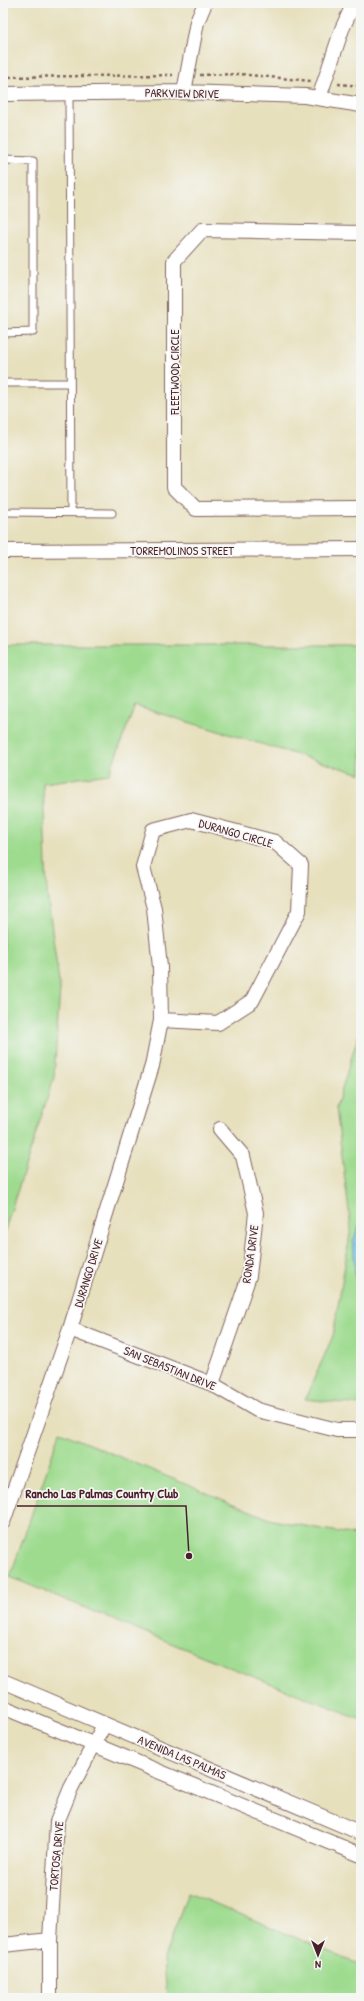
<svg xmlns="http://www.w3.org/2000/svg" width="364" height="2001" viewBox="0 0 364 2001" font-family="'Patrick Hand',sans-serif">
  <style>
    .green { fill: #9edb8f; stroke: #747d5d }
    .water { fill: #67bfe4; stroke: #586f88 }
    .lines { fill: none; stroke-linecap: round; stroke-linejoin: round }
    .service-casing { stroke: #81635e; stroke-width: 9 }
    .minor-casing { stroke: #81635e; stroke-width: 16 }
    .path { stroke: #81635e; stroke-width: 2.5; stroke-dasharray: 3 3; stroke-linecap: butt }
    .service { stroke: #fff; stroke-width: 7 }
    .minor { stroke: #fff; stroke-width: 14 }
    .labels { text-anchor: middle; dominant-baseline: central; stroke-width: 3.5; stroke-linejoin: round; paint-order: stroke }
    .street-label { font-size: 12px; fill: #4a1f2b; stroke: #f6f6f2 }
    .leader { fill: none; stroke: #4a1f2b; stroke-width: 1.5 }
    .callout-dot { fill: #4a1f2b; stroke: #f6f6f2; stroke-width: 1.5 }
    .callout-label { font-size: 13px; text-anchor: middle; font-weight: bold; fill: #4a1f2b; stroke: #f6f6f2; stroke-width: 3.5; stroke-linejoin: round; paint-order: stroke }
  </style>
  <rect width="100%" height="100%" fill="#f6f6f2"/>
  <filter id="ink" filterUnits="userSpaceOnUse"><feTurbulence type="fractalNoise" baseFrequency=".025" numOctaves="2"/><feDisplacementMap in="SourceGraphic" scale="8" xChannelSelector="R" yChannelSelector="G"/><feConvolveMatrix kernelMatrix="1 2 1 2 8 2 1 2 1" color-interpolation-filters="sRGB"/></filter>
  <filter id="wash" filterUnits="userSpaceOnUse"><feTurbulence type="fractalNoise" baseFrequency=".012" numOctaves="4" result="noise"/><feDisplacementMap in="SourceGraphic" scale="16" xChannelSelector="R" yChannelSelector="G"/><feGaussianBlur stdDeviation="0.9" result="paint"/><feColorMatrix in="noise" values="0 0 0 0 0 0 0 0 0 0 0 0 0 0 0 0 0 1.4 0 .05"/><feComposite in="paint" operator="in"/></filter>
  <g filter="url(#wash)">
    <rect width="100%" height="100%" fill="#e7e0bd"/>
    <path class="green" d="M3,645H361V774L135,706L109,774L43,783L47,893L60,989L54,1077L3,1236Z
      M361,1027V1405L305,1399L333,1336L351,1228L336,1108Z
      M60,1432L272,1520L361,1536V1719L239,1671L10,1577Z
      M188,1892L353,1962L361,1964V1998H167L164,1958Z"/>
    <path class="water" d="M361,1221V1286L356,1285L353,1241Z"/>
  </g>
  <g filter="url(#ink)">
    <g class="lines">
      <g class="service-casing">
        <path id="service" d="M69,93L71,512
          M3,160L33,161V332L3,333
          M3,383H70
          M3,512L112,513"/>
      </g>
      <g class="minor-casing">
        <path id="minor" d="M184,92L197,22L205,3
          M3,94L184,92L305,96L361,105
          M319,98L342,29L354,3
          M361,233L202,230L174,261V487L196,509L361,508
          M3,551L361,549
          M191,820L275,842L301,865L299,911L252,1001L218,1023L161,1020L160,967L154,908L143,867L153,830Z
          M70,1329L212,1384L257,1410L337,1430H361
          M212,1384L249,1276L256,1213L243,1156L220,1129
          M3,1522L70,1329L152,1066L161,1020
          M3,1681L361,1833
          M3,1707L361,1855
          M3,1945L50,1940
          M50,1998V1940L57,1822L71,1788L104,1725"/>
      </g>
      <path class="path" d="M200,75L239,74L311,81
        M3,77L173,75
        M338,84L361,86"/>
      <use href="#service" class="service"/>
      <use href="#minor" class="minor"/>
    </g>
  </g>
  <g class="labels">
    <g class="street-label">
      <text transform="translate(182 93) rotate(1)">PARKVIEW DRIVE</text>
      <text transform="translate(174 372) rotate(-90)">FLEETWOOD CIRCLE</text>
      <text x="182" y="550">TORREMOLINOS STREET</text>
      <text transform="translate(236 833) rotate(16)">DURANGO CIRCLE</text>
      <text transform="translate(250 1254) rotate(-82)">RONDA DRIVE</text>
      <text transform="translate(88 1273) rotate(-73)">DURANGO DRIVE</text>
      <text transform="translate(170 1368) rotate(22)">SAN SEBASTIAN DRIVE</text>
      <text transform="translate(182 1757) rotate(23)">AVENIDA LAS PALMAS</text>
      <text transform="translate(56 1856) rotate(-85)">TORTOSA DRIVE</text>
    </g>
  </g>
  <path class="leader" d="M189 1556L186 1506H17"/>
  <circle class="callout-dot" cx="189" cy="1556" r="4"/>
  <g class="callout-label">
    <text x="102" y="1498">Rancho Las Palmas Country Club</text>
  </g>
  <rect width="364" height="2001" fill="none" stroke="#f6f6f2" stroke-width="16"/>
  <g transform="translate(318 1955) rotate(180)" stroke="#f6f6f2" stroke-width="3" paint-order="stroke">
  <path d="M0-3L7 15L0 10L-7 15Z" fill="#4a1f2b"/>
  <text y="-6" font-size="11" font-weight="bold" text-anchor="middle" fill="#4a1f2b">N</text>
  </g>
</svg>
